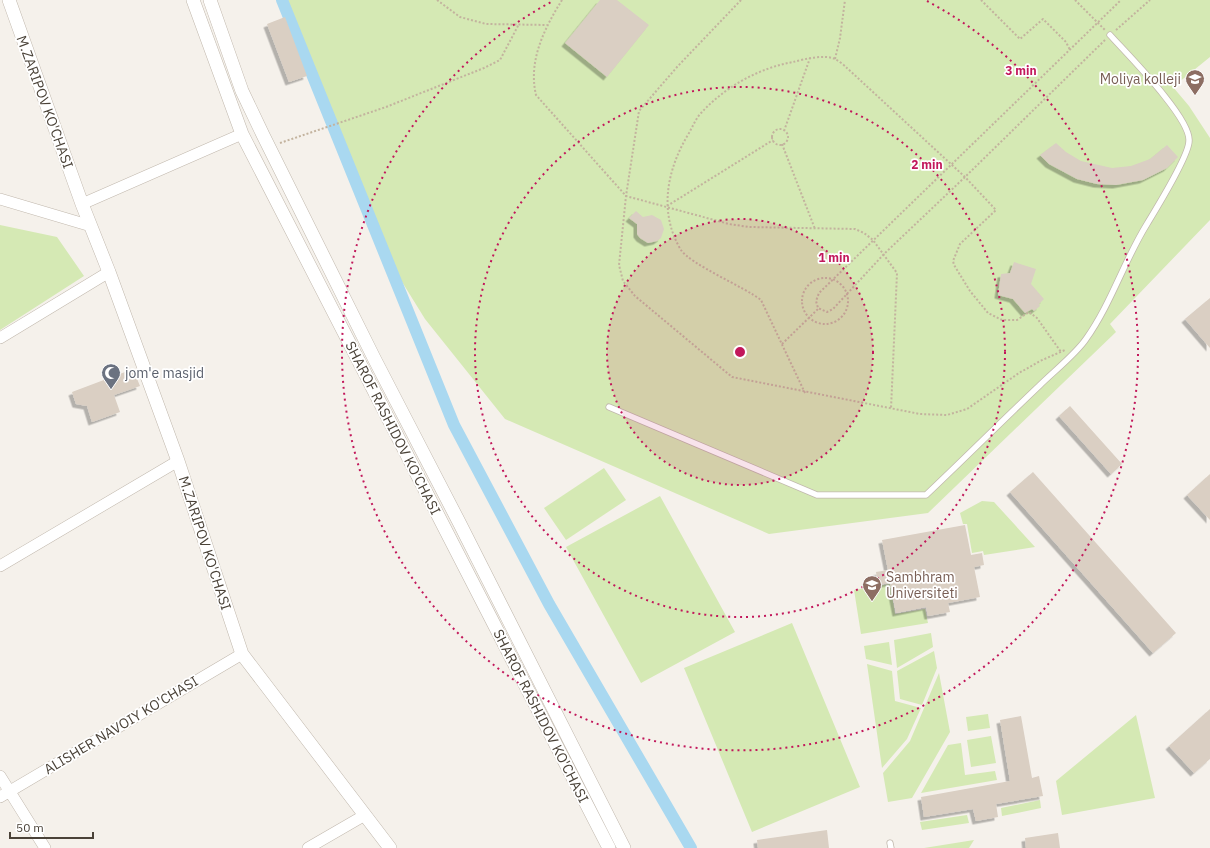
<svg xmlns="http://www.w3.org/2000/svg" width="1210" height="848" viewBox="0 0 1210 848" font-family="'IBM Plex Sans',sans-serif">
  <style>
    .green { fill: #d5e9b4 }
    .lines { fill: none; stroke-linecap: round; stroke-linejoin: round }
    .canal { stroke: #a9d8f0; stroke-width: 12 }
    .building { fill: #dacfc3; filter: url(#shadow) }
    .service-casing { stroke: #c1b8ad; stroke-width: 7 }
    .minor-casing { stroke: #c1b8ad; stroke-width: 12 }
    .tertiary-casing { stroke: #c1b8ad; stroke-width: 14 }
    .path { stroke: #c3b39e; stroke-width: 2; stroke-dasharray: 2 2; stroke-linecap: butt }
    .service { stroke: #fff; stroke-width: 5.5 }
    .minor { stroke: #fff; stroke-width: 11 }
    .tertiary { stroke: #fff; stroke-width: 13 }
    .ring { fill: none; stroke: #c2185b; stroke-width: 2; stroke-dasharray: 2 4 }
    .labels { text-anchor: middle; dominant-baseline: central; stroke-width: 3.5; stroke-linejoin: round; paint-order: stroke }
    .education-label { font-size: 14px; fill: #785e54; stroke: #fff; text-anchor: end }
    .street-label { font-size: 14px; fill: #4a4238; stroke: #fff }
    .worship-label { font-size: 14px; fill: #5b616d; stroke: #fff; text-anchor: start }
    .centre { fill: #c2185b; stroke: #fff; stroke-width: 2 }
    .ring-label { font-size: 12px; text-anchor: middle; font-weight: bold; fill: #c2185b; stroke: #fff; stroke-width: 3.5; stroke-linejoin: round; paint-order: stroke }
  </style>
  <defs>
    <filter id="shadow"><feDropShadow dx="-3.5" dy="3.5" stdDeviation="0" flood-color="#0004"/></filter>
  </defs>
  <rect width="100%" height="100%" fill="#f5f1eb"/>
  <path class="green" d="M284,0H1210V57L1173,87L1189,106L1210,138V220L1110,324L1116,332L928,513L769,534L505,419L425,319L399,277Z
    M0,225L57,237L84,276L0,330Z
    M604,468L626,500L566,540L544,508Z
    M660,496L735,632L641,683L566,547Z
    M982,501L994,502L1035,547L984,555L983,551L972,553L967,524H963L960,513Z
    M890,584L895,614L925,609L928,623L861,634L854,590Z
    M792,623L860,787L752,832L684,668Z
    M931,633L933,647L897,668L894,640Z
    M889,642L892,665L866,659L864,646Z
    M934,651L937,668L922,705L900,699L897,671Z
    M867,664L892,671L895,701L921,708L907,739L882,768Z
    M939,673L950,732L912,798L888,802L883,773L910,741Z
    M988,714L990,728L968,731L966,717Z
    M1136,715L1155,798L1062,815L1056,781Z
    M991,736L996,763L971,767L967,740Z
    M961,743L965,775L995,771L997,780L921,793L948,745Z
    M1040,800L1041,808L1002,816L1001,808Z
    M967,815L969,823L922,830L920,822Z
    M974,840L969,848H924Z"/>
  <g class="lines">
    <path class="canal" d="M282,0L454,425L549,604L691,848"/>
  </g>
  <path class="building" d="M600,0H617L649,25L607,77L565,43Z
    M285,17L307,76L289,82L267,24Z
    M1056,143L1066,152L1081,161L1112,168L1131,166L1150,159L1167,145L1178,157L1167,168L1143,180L1116,185L1097,184L1077,179L1049,164L1040,155Z
    M636,211L643,217L652,215L661,220L664,229L661,238L657,241L648,243L640,238L637,234V224L629,218Z
    M1014,262L1036,269L1031,284L1044,299L1039,304L1040,306L1034,311L1032,309L1025,313L1013,299L998,295L1001,274L1010,273Z
    M1210,298V348L1185,319Z
    M133,369L140,386L114,395L120,412L92,422L87,406L76,404L72,392Z
    M1070,406L1122,464L1111,474L1059,416Z
    M1033,472L1176,633L1153,653L1010,492Z
    M1210,474V520L1187,495Z
    M965,525L971,555L982,553L984,565L974,567L980,597L948,603L950,612L928,616L926,607L896,613L890,583L878,585L876,572L888,570L882,540Z
    M1210,709V759L1194,773L1169,746Z
    M1021,716L1032,778L1039,776L1043,796L996,804L998,817L976,821L973,809L924,817L921,797L1010,781L1000,720Z
    M827,830L829,848H758L757,840Z
    M1058,833L1060,848H1026L1025,838Z"/>
  <g class="lines">
    <g class="service-casing">
      <path id="service" d="M609,407L817,495H926C964,459 1001,422 1039,386C1053,372 1076,354 1086,339C1111,304 1124,261 1147,224C1156,209 1189,156 1189,141C1191,118 1127,54 1110,35
        M890,843L891,848"/>
    </g>
    <g class="minor-casing">
      <path id="minor" d="M0,199L91,226
        M82,204L242,134
        M0,338L109,272
        M0,566L178,461
        M0,776L45,848
        M0,797L242,654
        M308,848L365,815"/>
    </g>
    <g class="tertiary-casing">
      <path id="tertiary" d="M9,0L82,204L109,272L178,461L242,654L390,848
        M193,0L242,134L609,848
        M210,0L242,91L263,135L374,358L460,524L624,848"/>
    </g>
    <path class="path" d="M437,0L460,17L486,24L547,25
      M562,0C544,29 528,61 536,95L626,196L729,224L749,227L855,229L864,233L873,240L897,273L891,409
      M741,0L677,67L639,111L626,196L619,265L623,281L635,296L732,377L920,414L947,415L967,409L1019,373L1040,361L1065,350
      M981,0L1020,39L1043,19L1066,42L1070,50
      M1075,0L1105,30
      M1116,30L1150,0
      M1105,40L965,177L884,254L833,309L827,312L818,308L816,301L819,293L1121,0
      M835,59L840,38L845,0
      M772 137a8 8 0 1 1 16 0a8 8 0 1 1-16 0Z
      M784,131L810,58
      M280,143L386,107L484,68L500,60L519,24
      M782,144L815,229
      M667,206L773,140
      M802 301a23 23 0 1 1 46 0a23 23 0 1 1-46 0Z
      M782,344L818,309
      M805,393L761,300C744,287 690,264 681,250C658,212 667,169 689,133C693,126 696,118 702,112C725,87 759,68 793,62C805,59 824,54 835,59C839,61 844,65 847,68L965,177L996,210L960,244L953,261L954,265L970,291L988,313L1002,320H1017L1029,312L1037,318L1061,352"/>
    <use href="#service" class="service"/>
    <use href="#minor" class="minor"/>
    <use href="#tertiary" class="tertiary"/>
  </g>
  <circle cx="740" cy="352" r="133" fill="#c2185b" fill-opacity=".12"/>
  <g class="ring">
    <circle cx="740" cy="352" r="133"/>
    <circle cx="740" cy="352" r="265"/>
    <path d="M927 1A398 398 0 1 1 553 1"/>
  </g>
  <defs>
    <g id="university-pin" transform="scale(1)"><path d="M0 17L-7.5 6A9.5 9.5 0 1 1 7.5 6Z" fill="#8d6e63" stroke="#fff"/><path d="M0-5L7-2L0 1L-7-2ZM-4 1L0 2.5L4 1V4Q0 6-4 4Z" fill="#fff"/></g>
    <g id="mosque-pin" transform="scale(1)"><path d="M0 17L-7.5 6A9.5 9.5 0 1 1 7.5 6Z" fill="#6b7280" stroke="#fff"/><path d="M3.5-4.9A6 6 0 1 0 3.5 4.9A5 5 0 1 1 3.5-4.9Z" fill="#fff"/></g>
  </defs>
  <g fill-rule="evenodd">
    <use href="#university-pin" x="1195" y="79"/>
    <use href="#mosque-pin" x="111" y="373"/>
    <use href="#university-pin" x="872" y="585"/>
  </g>
  <g class="labels">
    <g class="education-label">
      <text x="1181" y="79">Moliya kolleji</text>
      <text x="886" y="577" text-anchor="start">Sambhram<tspan x="886" dy="16">Universiteti</tspan></text>
    </g>
    <g class="street-label">
      <text transform="translate(45 102) rotate(70)">M.ZARIPOV KO'CHASI</text>
      <text transform="translate(393 428) rotate(63)">SHAROF RASHIDOV KO'CHASI</text>
      <text transform="translate(205 543) rotate(72)">M.ZARIPOV KO'CHASI</text>
      <text transform="translate(541 716) rotate(63)">SHAROF RASHIDOV KO'CHASI</text>
      <text transform="translate(121 725) rotate(-31)">ALISHER NAVOIY KO'CHASI</text>
    </g>
    <g class="worship-label">
      <text x="125" y="373">jom'e masjid</text>
    </g>
  </g>
  <circle cx="740" cy="352" r="6" class="centre"/>
  <g class="ring-label">
    <text x="1021" y="75">3 min</text>
    <text x="927" y="169">2 min</text>
    <text x="834" y="262">1 min</text>
  </g>
  <path d="M10 832v6h83v-6" fill="none" stroke="#4a4238" stroke-width="2"/>
  <text x="16" y="832" font-size="12" fill="#4a4238" stroke="#ffffff" stroke-width="3" paint-order="stroke">50 m</text>
</svg>
